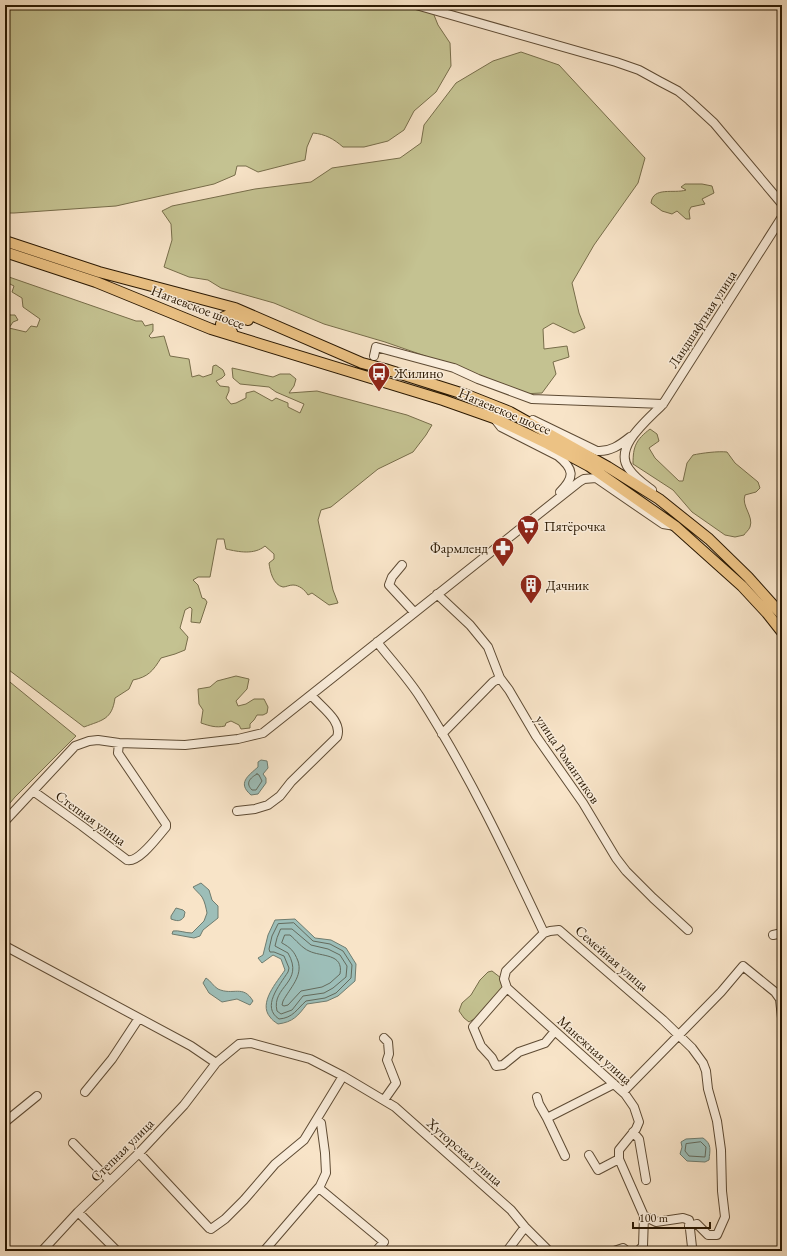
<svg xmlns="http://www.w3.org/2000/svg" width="787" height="1256" viewBox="0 0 787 1256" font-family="'EB Garamond',serif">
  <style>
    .green { fill: #c4c291; stroke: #776d4a }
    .water { fill: #9dbeb8; stroke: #6f7c6f }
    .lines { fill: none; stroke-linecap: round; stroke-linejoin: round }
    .shore { stroke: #646b5d; stroke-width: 1 }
    .minor-casing { stroke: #5e4b34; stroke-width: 10 }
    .major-casing { stroke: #2a1802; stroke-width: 12 }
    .minor { stroke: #faeddb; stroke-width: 8 }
    .major { stroke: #ecc284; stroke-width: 10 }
    .labels { text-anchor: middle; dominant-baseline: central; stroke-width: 3; stroke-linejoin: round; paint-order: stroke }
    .street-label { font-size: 14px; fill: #2a1802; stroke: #faeddb }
    .poi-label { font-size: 14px; fill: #2a1802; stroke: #faeddb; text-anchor: start }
  </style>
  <rect width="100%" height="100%" fill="#f8e4c8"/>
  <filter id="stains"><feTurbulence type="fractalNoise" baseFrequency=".005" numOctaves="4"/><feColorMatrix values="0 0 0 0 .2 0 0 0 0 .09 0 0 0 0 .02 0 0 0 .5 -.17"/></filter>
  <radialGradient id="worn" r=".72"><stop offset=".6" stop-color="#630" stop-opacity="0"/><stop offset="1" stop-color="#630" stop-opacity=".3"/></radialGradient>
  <path class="green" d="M5,5H430L438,25L450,43L451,66L436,92L414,111L404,130L388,141L364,147H343C334,139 325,134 313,133L307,147L305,160L258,172L246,166H237L235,175L214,184L116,206L14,213H5Z
    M521,52L559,65L645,158L638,183L594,245L572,283L579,313L585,328L574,333L553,323L543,329L544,349L567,346L569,357L553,362L556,374L542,393L522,394L457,367L385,342L324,324L274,303L221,288L208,280L189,277L164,267L172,240L171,224L162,211L172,206L255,189L311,182L332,168L400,158L421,143L424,125L456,83L493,61Z
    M685,184H702L712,186L714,193L702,199L705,204L691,207L689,211L690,219H686L677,211L672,214L662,211L651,203C653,186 674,194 686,190L681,187Z
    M9,277L136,321H142L145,326L153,324V331L149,336L151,338L164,336L170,356L189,359L192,377L199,375L203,377L212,374L213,366L216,365L223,370L225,375L222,378L216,381L220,386L229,387V391L226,398L231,404L236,403L246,398V393L254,391L272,401L276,398L288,403V407L300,413L304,404L276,392L269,387L240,384L233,378L232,368L273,377L280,374H290L296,379L294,386L289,393L317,391L407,415L432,425L426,435L413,452L378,469L331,507L321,510L318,520L333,590L338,603L329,605L312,593L308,595C305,590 299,585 293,585C289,585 286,587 283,587C273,585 270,571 269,563L274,559V554L265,546C254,555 239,552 226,549L224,539H217L210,577H198L193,580L198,585L202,598L205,599L207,602L200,623L191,622L192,609L190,607L185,610L180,628L188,637L185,650L175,654L161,658C153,671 148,677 133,680L129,689L115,698C112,720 102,720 84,727L5,667V310L8,311L10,315H15L18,320L13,322L9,328L26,332L31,326L37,327L40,319L23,307L22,298L12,292L14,286L8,283Z
    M650,429L657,434L659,441L649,448L655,458L679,481H683L687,463L693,455C702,453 718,451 727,452L735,463L758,482L760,488L756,492L745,495C741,506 754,516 750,527C749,530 745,533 744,535L735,537L725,535L692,512L673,490L633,464C633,446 636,440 650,429Z
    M236,676L249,679L247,689L236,701L238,706L246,704L254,699H264L268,707L267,713L263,715H257L254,720L250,724V728L241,729L239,725L231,721L226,723L225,726C216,728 210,726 201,723L203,710L199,704L198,689L210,687L217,681Z
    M5,678L76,736L15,797L5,809Z
    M492,971L501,978L503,986L502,991L474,1019L469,1022L464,1018L459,1011L462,1003L471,995L480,980L488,972Z"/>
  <path class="water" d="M261,760L267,761L268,768L263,774L266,778V783L258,794L251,795C237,783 248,776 258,767V762Z
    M201,883L209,890L212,900L218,906V918L203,930L200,936L194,938L172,934L173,931C179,930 185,933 192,933L204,921L207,913C206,908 205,902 202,897C199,893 196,891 193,887Z
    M176,908L183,910L185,912L184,917C180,922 177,921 171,919V916Z
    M295,919L315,938L331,940L346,948L356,964L355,981L338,996L327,1001L307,1004C298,1016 293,1022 278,1024C275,1022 272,1020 270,1017C258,1003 277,982 285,970L281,959L273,955L262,963L258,958L263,955L268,935L275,920Z
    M206,978C211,981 213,986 218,989C233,996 243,984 253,1001L250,1005L237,999L222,1002L209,993L203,983Z
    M703,1138C712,1144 710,1150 709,1160L705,1162L687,1161L680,1154L682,1147L681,1142L686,1139Z"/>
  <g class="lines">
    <path class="shore" d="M257,774L259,775L262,781L256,790H252C245,783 250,778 257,774Z
      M294,923L313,941L330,944L343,951L352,965L351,978L336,993L325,998L306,1001C297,1009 293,1018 279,1019C261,1007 279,986 288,972L289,968L284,956L274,952H270L269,949L272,936L278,924Z
      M281,929H292L311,945L328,949L340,955L347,966L346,977L333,988L324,993L303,996L292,1010L281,1014L277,1011C271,986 305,983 288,953L275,946L277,938Z
      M285,935H290C296,940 302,948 309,951C321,957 344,953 340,974L330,983L322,987L301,991L288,1005L284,1006L282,1005L283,1001C290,988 303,976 298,961C294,951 291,948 282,943Z
      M701,1142L706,1147L705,1157L689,1156L685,1151L686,1144Z"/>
    <g class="minor-casing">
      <path id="minor" d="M416,5L616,62L639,70L659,81L678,91L689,100L714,123L782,204
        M374,356L376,347L454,368L478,379L532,399L663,404
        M494,418L501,427L558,456C574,469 575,477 560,492
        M533,420L597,451C610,452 620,445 630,437
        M652,490C644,484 635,478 629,469C612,447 649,419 663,404L782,217
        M402,565L392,577L389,585L414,612
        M437,594L470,625L488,647L500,678L509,690L536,736L583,803L616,858L626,871L653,898L688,930
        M377,642C391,660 407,677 420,697C468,772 506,852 544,933L550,931L559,930L663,1020L692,1048L703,1063L706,1071L708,1089L717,1121L721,1150L722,1191L725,1217L717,1235H708L697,1224L689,1226
        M442,734L493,682L500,678
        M33,791L82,826L127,860C139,863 158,836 166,827V824L118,753L119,743
        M237,811L255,809L268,805L280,796L291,782L337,737C343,721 321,707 311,695
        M5,821L75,746L89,741L98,740L119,743L185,745L238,739L263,733L579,482L584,479L596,478L663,524L675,526
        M544,933L506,971L504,979L507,988L625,1094L634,1107L639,1122L636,1129L619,1150V1159L644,1216L643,1246L638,1251
        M773,935L782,933
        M5,946L191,1046L216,1063
        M507,988L473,1027L481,1046L492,1058L496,1066L503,1065L519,1052L545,1043L555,1031
        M384,1038L388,1042L389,1054L387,1060L396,1083L384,1100
        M85,1092L112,1059L139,1018
        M623,1092L721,992L743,966L775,992L780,999L782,1018
        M537,1097L539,1104L547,1118
        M5,1122L37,1096
        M633,1132L639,1139L646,1180
        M73,1143L110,1181
        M139,1153L209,1228
        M589,1155L598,1170L619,1159
        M565,1156L547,1118L614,1084
        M319,1188L384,1242L376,1251
        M78,1212L117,1251
        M644,1216L656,1222L683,1218L689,1220L692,1247
        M211,1229L225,1219L244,1200L275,1164L304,1140L343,1076
        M42,1251L78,1212L139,1153L184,1105L216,1063L239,1044L251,1043L310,1059L343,1076L395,1107L511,1210L525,1227L549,1251
        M264,1251L320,1186L326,1173L325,1153L321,1123L317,1119
        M507,1251L525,1227
        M614,1251L623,1248L627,1251"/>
    </g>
    <g class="major-casing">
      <path id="major" d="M5,241L99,272L235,308L362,363L385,369L467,395L510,412L608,467L659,499L709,539L748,577L782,615
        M5,252L96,282L211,329L443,400L494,418L548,444L589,466L675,526L742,586L767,613L782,632
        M232,332L222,327L221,324L224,317L229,315L248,320"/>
    </g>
    <use href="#minor" class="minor"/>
    <use href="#major" class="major"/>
  </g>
  <defs>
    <g id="bus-pin" transform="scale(1.15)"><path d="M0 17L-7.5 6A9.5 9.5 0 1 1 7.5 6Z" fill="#8f2418" stroke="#faeddb"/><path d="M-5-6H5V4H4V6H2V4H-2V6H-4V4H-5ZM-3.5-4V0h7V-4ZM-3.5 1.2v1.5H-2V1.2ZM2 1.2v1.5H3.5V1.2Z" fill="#fff"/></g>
    <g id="supermarket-pin" transform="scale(1.15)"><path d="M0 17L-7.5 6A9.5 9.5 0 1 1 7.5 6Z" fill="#8f2418" stroke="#faeddb"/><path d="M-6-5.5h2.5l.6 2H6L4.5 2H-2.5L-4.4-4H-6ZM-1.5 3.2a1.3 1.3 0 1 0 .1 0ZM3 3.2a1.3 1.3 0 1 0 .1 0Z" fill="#fff"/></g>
    <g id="pharmacy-pin" transform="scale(1.15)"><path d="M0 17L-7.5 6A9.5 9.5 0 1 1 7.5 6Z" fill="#8f2418" stroke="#faeddb"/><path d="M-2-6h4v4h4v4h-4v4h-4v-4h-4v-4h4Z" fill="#fff"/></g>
    <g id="building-pin" transform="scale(1.15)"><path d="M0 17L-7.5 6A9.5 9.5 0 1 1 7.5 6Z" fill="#8f2418" stroke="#faeddb"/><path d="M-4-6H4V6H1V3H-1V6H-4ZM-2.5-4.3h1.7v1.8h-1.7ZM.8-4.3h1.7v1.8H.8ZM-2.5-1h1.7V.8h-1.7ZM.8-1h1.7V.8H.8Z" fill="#fff"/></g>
  </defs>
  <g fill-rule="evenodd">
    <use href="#bus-pin" x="379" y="373"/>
    <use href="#supermarket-pin" x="528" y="526"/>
    <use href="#pharmacy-pin" x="503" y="548"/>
    <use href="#building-pin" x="531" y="585"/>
  </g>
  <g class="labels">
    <g class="street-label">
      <text transform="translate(198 307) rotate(21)">Нагаевское шоссе</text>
      <text transform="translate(702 319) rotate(-57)">Ландшафтная улица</text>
      <text transform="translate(505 411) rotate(23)">Нагаевское шоссе</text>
      <text transform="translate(568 759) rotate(56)">улица Романтиков</text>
      <text transform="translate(91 818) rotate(36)">Степная улица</text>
      <text transform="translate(612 958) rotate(41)">Семейная улица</text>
      <text transform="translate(595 1050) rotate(42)">Манежная улица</text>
      <text transform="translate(122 1150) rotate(-45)">Степная улица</text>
      <text transform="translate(465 1152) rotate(41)">Хуторская улица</text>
    </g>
    <g class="poi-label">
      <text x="394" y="373">Жилино</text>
      <text x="544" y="526">Пятёрочка</text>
      <text x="488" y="548" text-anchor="end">Фармленд</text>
      <text x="546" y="585">Дачник</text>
    </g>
  </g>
  <rect width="787" height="1256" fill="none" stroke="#f8e4c8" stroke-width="20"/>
  <rect x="6" y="6" width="775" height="1244" fill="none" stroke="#2a1802" stroke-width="2"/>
  <rect x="10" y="10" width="767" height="1236" fill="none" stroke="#2a1802"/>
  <path d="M633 1222v6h77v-6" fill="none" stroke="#2a1802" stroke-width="2"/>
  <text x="639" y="1222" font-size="12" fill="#2a1802" stroke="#faeddb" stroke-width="3" paint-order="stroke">100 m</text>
  <rect width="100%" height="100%" filter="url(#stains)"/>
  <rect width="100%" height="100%" fill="url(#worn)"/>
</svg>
